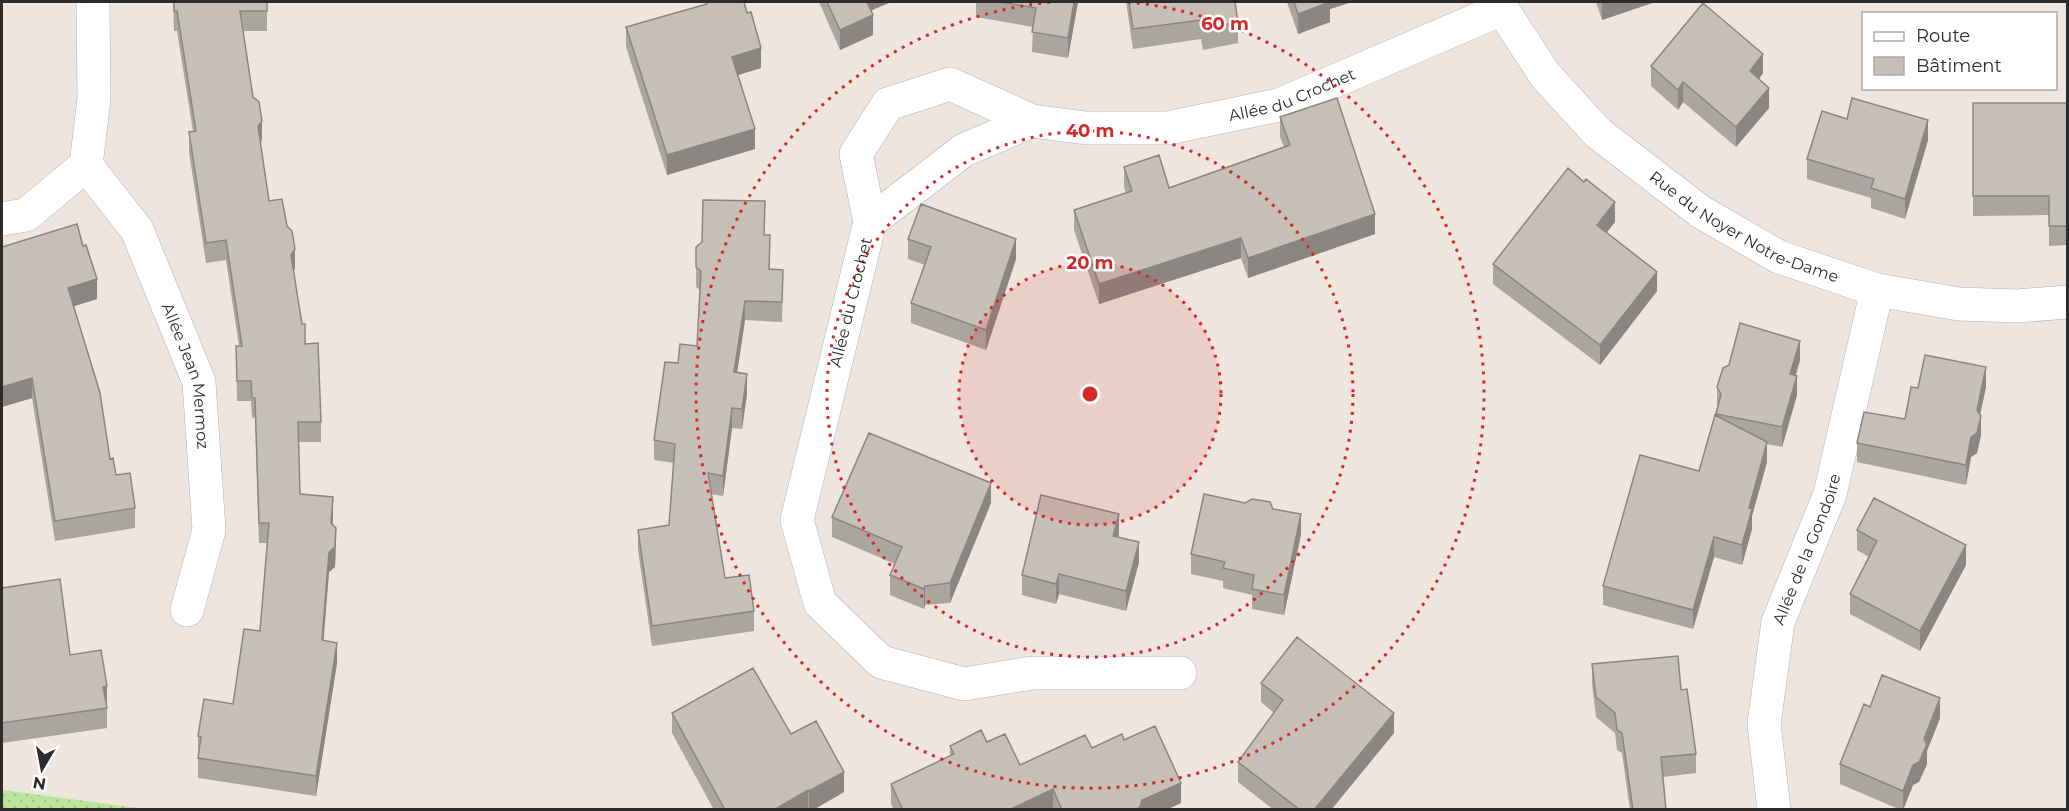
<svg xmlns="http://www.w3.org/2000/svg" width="2069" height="811" viewBox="0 0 2069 811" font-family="Montserrat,sans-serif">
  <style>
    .grass { fill: url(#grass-dots) }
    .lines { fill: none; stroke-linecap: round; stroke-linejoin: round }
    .minor-casing { stroke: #aeb2bc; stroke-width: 34 }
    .minor { stroke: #fff; stroke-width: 33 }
    .wall { fill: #aaa59f }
    .shaded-wall { fill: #8b8682 }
    .building { fill: #c6c0b9; stroke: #8b8682; stroke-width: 1.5 }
    .ring { fill: none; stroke: #d62828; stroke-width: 3; stroke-dasharray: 3 6 }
    .labels { text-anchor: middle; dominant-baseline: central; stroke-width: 5; stroke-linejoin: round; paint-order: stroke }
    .street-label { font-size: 16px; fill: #2c2c2c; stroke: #fff }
    .centre { fill: #d62828; stroke: #fff; stroke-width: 3 }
    .ring-label { font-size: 18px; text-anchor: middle; font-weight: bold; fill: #d62828; stroke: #fff; stroke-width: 5; stroke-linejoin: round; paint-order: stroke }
  </style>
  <defs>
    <pattern id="grass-dots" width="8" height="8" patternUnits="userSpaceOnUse" patternTransform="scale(1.5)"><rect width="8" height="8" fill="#bbe39b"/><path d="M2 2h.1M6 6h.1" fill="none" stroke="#a1c386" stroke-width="1.8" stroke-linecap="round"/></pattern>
  </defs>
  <rect width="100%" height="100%" fill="#ede5de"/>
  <path class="grass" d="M2,790L146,809H2Z"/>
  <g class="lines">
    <g class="minor-casing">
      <g id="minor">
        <path id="s1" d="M1499,2L1502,9L1545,75L1598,133L1701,212L1779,257L1877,290L1959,304L2017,306L2068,302"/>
        <path id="s2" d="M86,165L137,230L199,382L209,530L187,610"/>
        <path d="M2,219L26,215L86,165L94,99L93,2"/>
        <path d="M870,222L856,154L888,104L950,84L1032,121"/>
        <path id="s3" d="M1180,673H1032L964,684L881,662L820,603L797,520L870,222L964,150L1032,121L1086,128H1168L1279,105L1502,9"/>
        <path id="s4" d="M1774,810L1764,724L1778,622L1830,494L1877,290"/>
      </g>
    </g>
    <use href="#minor" class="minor"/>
  </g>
  <path class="wall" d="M173,2H267V31H243L253,97L262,140L260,143L269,201L287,226L295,269L293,271L302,324L321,422V442H299L300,494L333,517V525L336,548L335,567L329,572L323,641L337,663L316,796L198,778V736L233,704L260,631L267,543H259L255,418H252L251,401H237L236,346H239L226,260L206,263L189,152V132L193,131L177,31H174Z
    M706,2L761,68L737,75L755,149L667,175L626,47V27L706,5Z
    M819,2H891L871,10L873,35L840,50Z
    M976,2H1078L1068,58L1032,52L1033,27L976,17Z
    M1126,2H1235L1238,23V43L1203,50L1201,39L1133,49Z
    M1287,2H1352L1330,9V22L1298,34Z
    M1596,2H1655L1602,20Z
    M1651,66L1763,73L1759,79L1769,108L1736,147L1683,102L1678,110L1651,86Z
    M1973,103H2067V245L2049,246V215L1973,216Z
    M1280,117L1375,234L1248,278L1241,258L1099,304L1074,230V210L1126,193L1124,187V167L1169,188L1284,147L1280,137Z
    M1847,119L1928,140L1905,219L1871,208V198L1807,179V159Z
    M1615,222L1606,233L1657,291L1600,365L1493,284V264Z
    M765,235L770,269L783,289L782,322L745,320L737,373L747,394L742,429L732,428L723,496L711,494L725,578L754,611V631L652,646L638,550V530L669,525L674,463L654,460V440L678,363L697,346L700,290L696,287V247Z
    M908,239L1016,259L986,350L911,323V303L925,265L908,259Z
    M2,247L97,299L74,306L110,459L116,475L135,508V528L55,541L32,398L2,407Z
    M1800,360L1796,375L1797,395L1782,447L1767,444V462L1752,516V529L1742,565L1714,557L1693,629L1603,605V586L1699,471L1717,407V387Z
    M1986,387L1980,414L1981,435L1977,453L1971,457L1966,485L1857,462V443L1905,419L1918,388Z
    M991,503L950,603L925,605L924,609L890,595V575L895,564L832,537V517Z
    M1245,503L1273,509L1301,534L1284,615L1252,609V595L1223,588V581L1191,574V554Z
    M1857,530L1966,565L1920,651L1850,614V594L1869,557L1857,550Z
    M1119,534L1118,537L1139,562L1126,611L1059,594L1056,604L1022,595V575Z
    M2,588L70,655L107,708V728L2,743Z
    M1592,664L1681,690L1696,754V773L1663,777L1666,810H1630L1622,753L1617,750L1615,733L1596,717L1592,684Z
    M1261,683L1394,733L1331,810H1274L1238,782V762L1274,713L1261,702Z
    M1870,707L1940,718L1927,751V764L1919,782L1913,785L1903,810H1901L1840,784V764Z
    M672,713L791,734L844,792L813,810H714L672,733Z
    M1124,740L1181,803L1166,810H894L891,804V784L950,756V746L987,742L1020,765Z"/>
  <path class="shaded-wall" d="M863,2H891L863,14Z
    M1074,2H1078L1068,58V38Z
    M1325,2H1352L1330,9V22L1298,34V14Z
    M1602,2H1655L1602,20Z
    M873,15V35L840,50V30Z
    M761,48V68L732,77V57Z
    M1763,54V73L1750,91V71Z
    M1683,82V102L1678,110V90Z
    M1769,88V108L1736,147V127Z
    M1928,120V140L1905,219V199Z
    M262,121V140L258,146V126Z
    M755,129V149L667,175V155Z
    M1615,202V222L1597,245V225Z
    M1375,214V234L1248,278V258Z
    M1241,238V258L1099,304V284Z
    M1016,239V259L986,350V330Z
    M295,249V269L291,275V255Z
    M1657,272V291L1600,365V345Z
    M97,279V299L68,308V288Z
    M745,301V320L734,392V372Z
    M1800,341V360L1790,394V374Z
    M1986,367V387L1977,429V410Z
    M747,374V394L742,429V409Z
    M1797,376V395L1782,447V427Z
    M32,378V398L2,407V387Z
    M732,408V428L723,496V476Z
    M1981,416V435L1977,453L1971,457L1966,485V465L1971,437Z
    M1767,442V462L1752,516V529L1742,565V545L1749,508Z
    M991,483V503L950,603V583Z
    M333,497V517L331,543V523Z
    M1119,514V534L1113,556V536Z
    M1301,514V534L1284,615V595Z
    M336,528L335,567L329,572L322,660V640L329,552Z
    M1714,537V557L1693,629V610Z
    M1139,542V562L1126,611V591Z
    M1966,545V565L1920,651V631Z
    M1059,574V594L1056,604V584Z
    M925,586V605L924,609V589Z
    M337,643V663L316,796V776Z
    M107,686V706L103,687Z
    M1940,698V718L1927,751V764L1919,782L1913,785L1903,810V791Z
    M1394,713V733L1331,810H1314Z
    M844,772V792L813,810H809V791Z
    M1181,783V803L1166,810H1135L1142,800Z
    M1053,789V809L1052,810H1009Z
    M808,790V810H774Z"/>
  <path class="building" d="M174,2H267V11H240L253,97L259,102L262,121L258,126L269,201L282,199L287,226L292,231L295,249L291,255L302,324H305V344L318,343L321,422H298L300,494L333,497L331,523L336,528L335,547L329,552L322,640L337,643L316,776L198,758L201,737L198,736L204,699L233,704L244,629L260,631L269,523H259L255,398H252L251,381H237L236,346H242L226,240L206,243L189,132L196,131L177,11H174Z
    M706,2H744L747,13L751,12L761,48L732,57L755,129L667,155L626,27L707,4Z
    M827,2H867L873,15L840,30Z
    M1001,2H1074L1068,38L1032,32L1036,8Z
    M1129,2H1235L1238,23L1203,30L1201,20L1133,29Z
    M1294,2H1330L1298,14Z
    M1703,3L1763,54L1750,71L1769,88L1736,127L1683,82L1678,90L1651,66Z
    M1337,98L1375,214L1248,258L1241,238L1099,284L1074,210L1132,191L1124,167L1159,155L1169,188L1290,145L1280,117Z
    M1852,98L1928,120L1905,199L1871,188L1874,179L1807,159L1822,111L1847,119Z
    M1973,103H2067V226H2049V196H1973Z
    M1568,168L1584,182L1586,179L1615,202L1597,225L1657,272L1600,345L1493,264Z
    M703,200L765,201L764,235H770L769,269L783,270L782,302L745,301L734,372L747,374L742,409L732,408L723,476L708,473L725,578L749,575L754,611L652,626L638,530L669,525L675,444L654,440L665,362L678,363L680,344L697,346L701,271L696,267V247L702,242Z
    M921,204L1016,239L986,330L911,303L931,247L908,239Z
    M77,224L83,246L86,245L97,279L68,288L100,393L110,459L113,458L116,475L130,473L135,508L55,521L32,378L2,387V247Z
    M1740,323L1800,341L1790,374L1797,376L1782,427L1716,414L1721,394L1717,387L1723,368L1729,365Z
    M1925,355L1986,367L1977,410L1981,416L1977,433L1971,437L1966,465L1857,443L1864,412L1905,419L1911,387L1918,388Z
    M1715,415L1767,442L1749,508L1752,509L1742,545L1714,537L1693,610L1603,586L1640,455L1699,471Z
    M869,433L991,483L950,583L925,586L924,589L890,575L902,547L832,517Z
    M1204,494L1245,503L1252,499L1270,502L1273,509L1301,514L1284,595L1252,589L1254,575L1223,568L1225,562L1191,554Z
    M1041,495L1119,514L1113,536L1139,542L1126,591L1059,574L1056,584L1022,575Z
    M1874,498L1966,545L1920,631L1850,594L1877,541L1857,530Z
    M60,579L70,655L101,650L107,686L103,687L107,708L2,723V588Z
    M1297,637L1394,713L1314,810H1300L1238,762L1283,700L1261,683Z
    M1678,656L1681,690L1687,689L1696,754L1661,757L1666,810H1633L1622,733L1617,730L1615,713L1596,697L1592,664Z
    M753,668L791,734L816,721L844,772L809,791L808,790L774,810H725L672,713Z
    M1882,675L1940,698L1924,739L1927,744L1919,762L1913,765L1903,791L1840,764L1864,704L1870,707Z
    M1155,726L1181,783L1142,800L1140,807L1135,810H1062L1053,789L1009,810H903L891,784L954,754L950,746L981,730L987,742L1005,734L1020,765L1085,735L1092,748L1122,734L1124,740Z"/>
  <circle cx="1090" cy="394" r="131" fill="#d62828" fill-opacity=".12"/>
  <g class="ring">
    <circle cx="1090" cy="394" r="131"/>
    <circle cx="1090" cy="394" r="263"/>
    <path d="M1128 2A394 394 0 1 1 1052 2"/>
  </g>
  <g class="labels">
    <g class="street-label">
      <text stroke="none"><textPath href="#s3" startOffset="1238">Allée du Crochet</textPath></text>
      <text stroke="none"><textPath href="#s1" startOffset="340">Rue du Noyer Notre-Dame</textPath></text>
      <text stroke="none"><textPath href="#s3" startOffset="698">Allée du Crochet</textPath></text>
      <text stroke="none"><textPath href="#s2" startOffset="238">Allée Jean Mermoz</textPath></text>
      <text stroke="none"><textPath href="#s4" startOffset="268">Allée de la Gondoire</textPath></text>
    </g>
  </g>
  <circle cx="1090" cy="394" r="9" class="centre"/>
  <g class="ring-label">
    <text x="1225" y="30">60 m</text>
    <text x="1090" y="137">40 m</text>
    <text x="1090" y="269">20 m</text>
  </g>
  <rect width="2069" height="811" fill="none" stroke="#2c2c2c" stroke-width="6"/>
  <rect x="1862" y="12" width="195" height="78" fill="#ffffff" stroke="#ababab" stroke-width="1.5"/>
  <rect x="1874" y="32" width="30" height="9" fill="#ffffff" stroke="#ababab" stroke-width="1.5"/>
  <text x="1916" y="42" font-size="18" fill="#2c2c2c">Route</text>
  <rect x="1874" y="57" width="30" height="18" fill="#c6c0b9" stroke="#ababab" stroke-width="1.5"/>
  <text x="1916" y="72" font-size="18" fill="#2c2c2c">Bâtiment</text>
  <g transform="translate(42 769) rotate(190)" stroke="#ffffff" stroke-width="4.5" paint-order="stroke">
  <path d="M0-4.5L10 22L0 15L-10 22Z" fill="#2c2c2c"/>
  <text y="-9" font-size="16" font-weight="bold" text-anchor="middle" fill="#2c2c2c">N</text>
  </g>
</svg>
